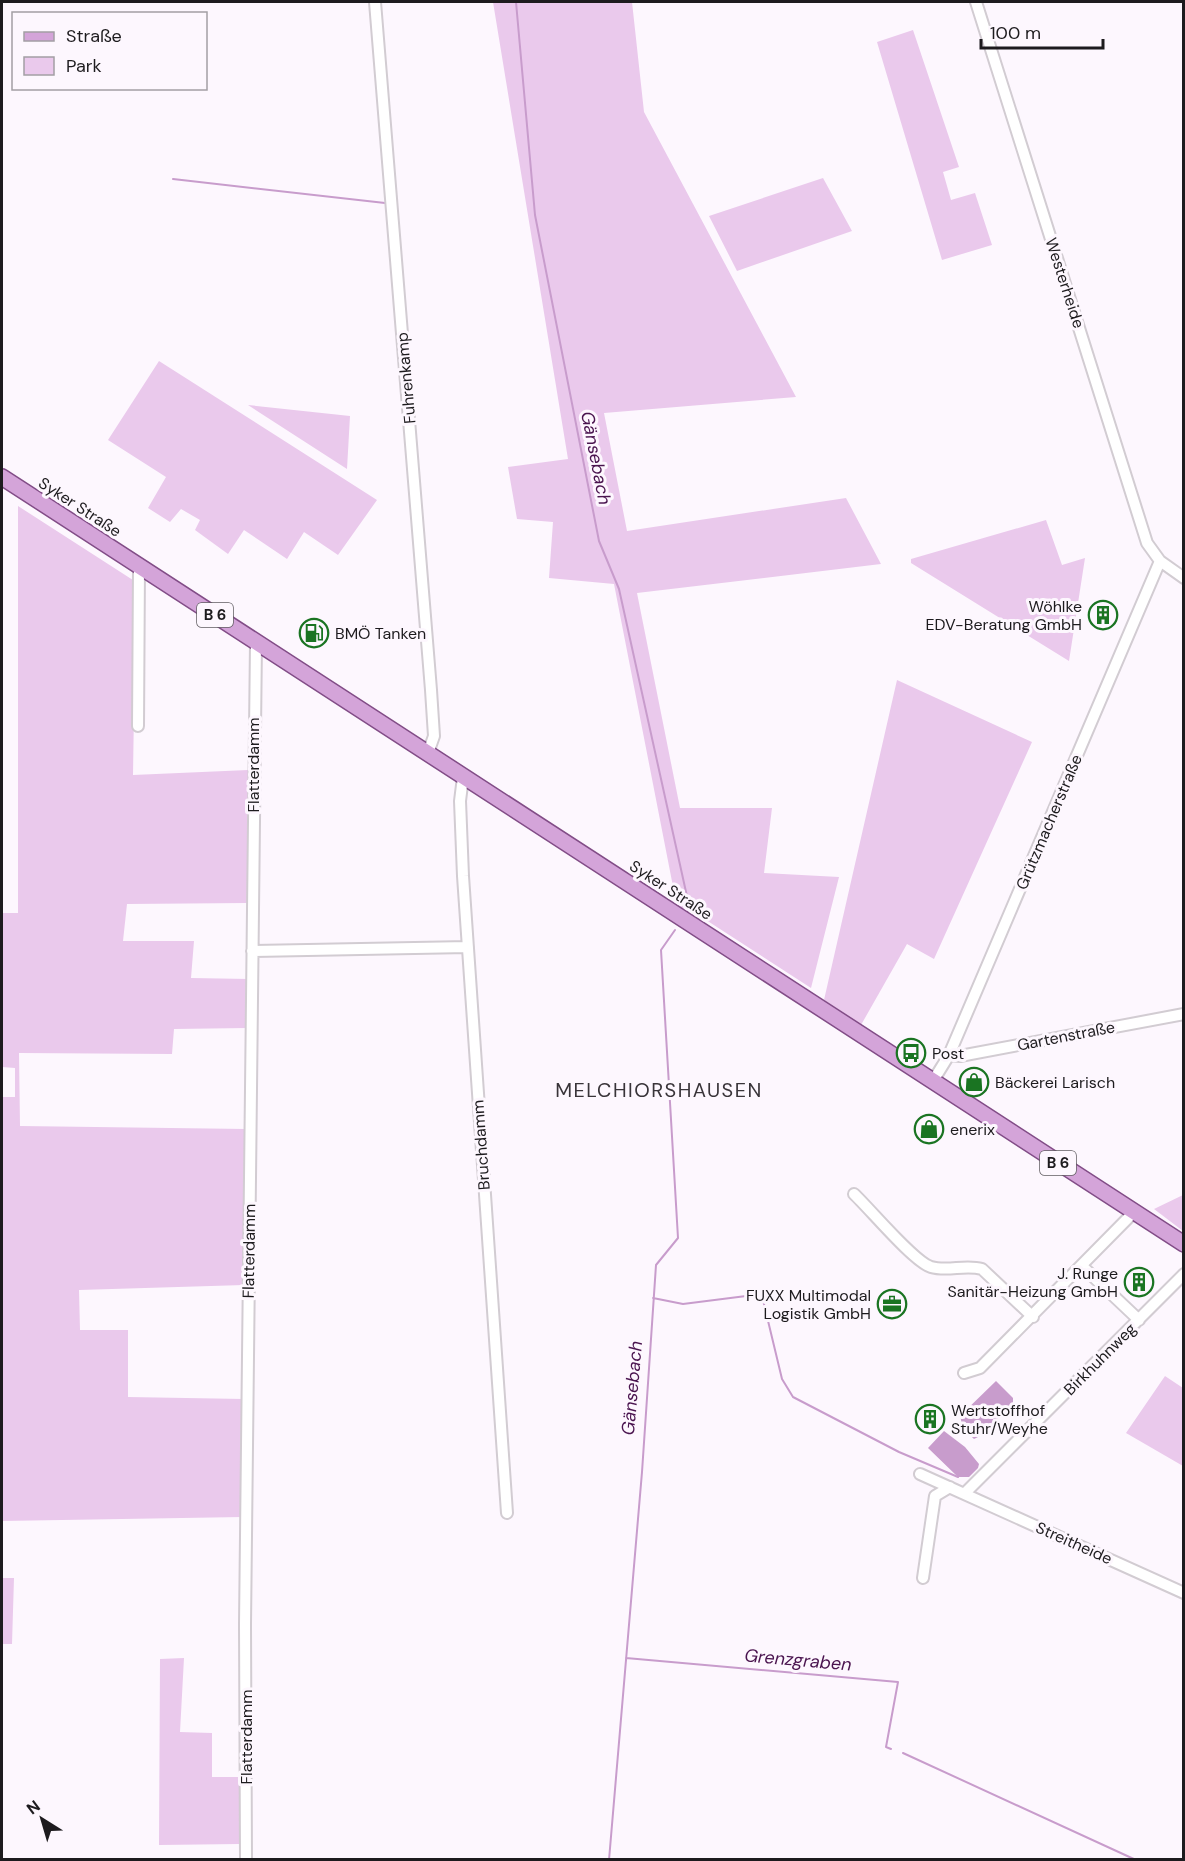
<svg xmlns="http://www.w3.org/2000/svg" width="1185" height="1861" viewBox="0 0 1185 1861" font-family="'DM Sans',sans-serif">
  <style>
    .green { fill: #eac9ec }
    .water { fill: #c89ccc }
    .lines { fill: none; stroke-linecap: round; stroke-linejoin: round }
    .stream { stroke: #c89ccc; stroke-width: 2 }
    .street-casing { stroke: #d2ccd2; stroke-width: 14 }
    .primary-casing { stroke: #824d87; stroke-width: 18 }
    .street { stroke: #fff; stroke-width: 10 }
    .primary { stroke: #d4a4d9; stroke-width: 15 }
    .labels { text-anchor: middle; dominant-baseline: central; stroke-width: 6; stroke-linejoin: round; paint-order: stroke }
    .shield { fill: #fdf7fe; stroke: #605d61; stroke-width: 1.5 }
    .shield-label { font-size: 15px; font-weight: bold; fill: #1d1b1e }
    .street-label { font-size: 16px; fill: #1d1b1e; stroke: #fdf7fe }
    .poi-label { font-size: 16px; fill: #1d1b1e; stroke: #fdf7fe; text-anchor: start }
    .water-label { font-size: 18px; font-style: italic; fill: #4a144f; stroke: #fdf7fe }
    .quarter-label { font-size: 20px; letter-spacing: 1.5px; fill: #393439; stroke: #fdf7fe }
  </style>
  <rect width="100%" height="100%" fill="#fdf7fe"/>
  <path class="green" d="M493,2H632L644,112L796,397L604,413L627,531L846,498L881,564L637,593L680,808H772L764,873L839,877L811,988L703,918L677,907L614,584L549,578L553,522L517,519L508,467L568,459Z
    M913,30L959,167L943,172L951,200L975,193L992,245L942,260L877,42Z
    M823,178L852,231L737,271L709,216Z
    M159,361L377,500L338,555L304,532L287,559L244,530L228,554L195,530L200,520L181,509L170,522L148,508L166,477L108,440Z
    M248,405L350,416L347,469Z
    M18,506L136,582L133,775L248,770L247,903L127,904L123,941H194L191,978L249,979L247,1028L174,1029L172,1054L19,1053L20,1126L246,1129L244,1285L79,1290L80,1330H128V1397L244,1399L242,1517L2,1521V1097H15V1068L2,1067V913H18Z
    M1046,520L1062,565L1085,558L1069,661L911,563V559Z
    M897,680L1032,742L934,959L907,944L861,1025L824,1000Z
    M1183,1195H1184L1183,1231L1154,1209Z
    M1165,1376L1183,1388V1466L1126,1433Z
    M2,1578H14L12,1644H2Z
    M184,1658L180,1732L212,1733V1777H240L239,1844L159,1845L160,1659Z"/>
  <path class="water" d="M996,1381L1013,1398V1403L982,1435L974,1439L963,1428L960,1416Z
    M944,1431L965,1447L979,1464L978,1468L969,1477H958L928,1448Z"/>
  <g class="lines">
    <path class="stream" d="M516,2L535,215L599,541L619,589L690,910L688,912
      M173,179L385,203
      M653,1298L683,1304L754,1295L763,1300L782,1379L793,1397L899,1452L958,1477
      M626,1658L898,1682L886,1747L891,1749
      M903,1753L1136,1860
      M609,1860L642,1472L656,1265L678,1238L661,950L675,930"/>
    <g class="street-casing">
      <path id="street" d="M375,2L431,690L434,736L428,753
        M976,2L1147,543L1160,561L1184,578
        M138,726L139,566
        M463,777L460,801L463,876L507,1513
        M252,951L468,947
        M949,1055L960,1056L1184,1014
        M933,1081L949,1055L1160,561
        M854,1194C870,1209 914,1262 931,1267C948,1272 965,1264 982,1269L1033,1317
        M1083,1267L1139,1320
        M964,1373L980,1368L1134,1212
        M920,1474L1184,1593
        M965,1493L1184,1274
        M923,1578L935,1496L950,1487
        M246,1860L245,1625L256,642"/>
    </g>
    <g class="primary-casing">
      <path id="primary" d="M2,477L1184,1244"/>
    </g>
    <use href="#street" class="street"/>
    <use href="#primary" class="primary"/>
  </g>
  <defs>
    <g id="building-ring" transform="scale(1.5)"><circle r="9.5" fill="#fdf7fe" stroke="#1a7422" stroke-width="1.5"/><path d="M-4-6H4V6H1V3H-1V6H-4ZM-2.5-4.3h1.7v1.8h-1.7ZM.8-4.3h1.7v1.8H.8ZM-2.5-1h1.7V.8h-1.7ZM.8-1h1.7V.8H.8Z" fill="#1a7422"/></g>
    <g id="fuel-ring" transform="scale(1.5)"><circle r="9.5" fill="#fdf7fe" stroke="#1a7422" stroke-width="1.5"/><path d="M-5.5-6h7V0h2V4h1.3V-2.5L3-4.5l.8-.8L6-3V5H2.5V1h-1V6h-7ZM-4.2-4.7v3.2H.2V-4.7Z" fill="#1a7422"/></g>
    <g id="bus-ring" transform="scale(1.5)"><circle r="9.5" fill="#fdf7fe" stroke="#1a7422" stroke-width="1.5"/><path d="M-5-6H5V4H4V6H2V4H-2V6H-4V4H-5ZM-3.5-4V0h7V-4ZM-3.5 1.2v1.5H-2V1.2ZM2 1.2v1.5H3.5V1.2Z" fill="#1a7422"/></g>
    <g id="shop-ring" transform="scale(1.5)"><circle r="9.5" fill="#fdf7fe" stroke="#1a7422" stroke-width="1.5"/><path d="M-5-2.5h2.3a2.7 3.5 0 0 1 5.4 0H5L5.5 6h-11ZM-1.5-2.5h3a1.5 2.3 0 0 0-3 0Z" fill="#1a7422"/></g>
    <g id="office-ring" transform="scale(1.5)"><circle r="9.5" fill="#fdf7fe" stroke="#1a7422" stroke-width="1.5"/><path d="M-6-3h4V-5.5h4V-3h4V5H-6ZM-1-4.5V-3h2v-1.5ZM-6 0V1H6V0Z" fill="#1a7422"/></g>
  </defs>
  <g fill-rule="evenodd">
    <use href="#building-ring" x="1103" y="615"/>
    <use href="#fuel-ring" x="314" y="633"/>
    <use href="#bus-ring" x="911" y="1053"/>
    <use href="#shop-ring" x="974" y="1082"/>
    <use href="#shop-ring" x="929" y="1129"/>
    <use href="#building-ring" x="1139" y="1282"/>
    <use href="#office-ring" x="892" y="1304"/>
    <use href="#building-ring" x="930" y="1419"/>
  </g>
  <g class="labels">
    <g class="shield">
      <rect x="197" y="603" width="36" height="24" rx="4.5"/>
      <rect x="1040" y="1151" width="36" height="24" rx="4.5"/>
    </g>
    <g class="shield-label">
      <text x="215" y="615">B 6</text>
      <text x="1058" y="1163">B 6</text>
    </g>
    <g class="street-label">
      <text transform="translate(1065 283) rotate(72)">Westerheide</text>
      <text transform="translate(406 378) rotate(-95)">Fuhrenkamp</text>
      <text transform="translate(80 507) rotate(33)">Syker Straße</text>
      <text transform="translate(253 765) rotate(-90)">Flatterdamm</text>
      <text transform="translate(1049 822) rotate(-67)">Grützmacherstraße</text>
      <text transform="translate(671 890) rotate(33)">Syker Straße</text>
      <text transform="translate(1066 1036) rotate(-11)">Gartenstraße</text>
      <text transform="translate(481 1145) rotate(-94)">Bruchdamm</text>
      <text transform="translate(249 1251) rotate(-89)">Flatterdamm</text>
      <text transform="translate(1100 1359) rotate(-45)">Birkhuhnweg</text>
      <text transform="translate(1074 1543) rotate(24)">Streitheide</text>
      <text transform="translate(246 1737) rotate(-90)">Flatterdamm</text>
    </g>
    <g class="poi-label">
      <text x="1082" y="606" text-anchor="end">Wöhlke<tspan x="1082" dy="18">EDV-Beratung GmbH</tspan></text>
      <text x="335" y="633">BMÖ Tanken</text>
      <text x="932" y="1053">Post</text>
      <text x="995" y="1082">Bäckerei Larisch</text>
      <text x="950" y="1129">enerix</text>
      <text x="1118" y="1273" text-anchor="end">J. Runge<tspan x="1118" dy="18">Sanitär-Heizung GmbH</tspan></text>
      <text x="871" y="1295" text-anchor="end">FUXX Multimodal<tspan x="871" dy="18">Logistik GmbH</tspan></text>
      <text x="951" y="1410">Wertstoffhof<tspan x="951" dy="18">Stuhr/Weyhe</tspan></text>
    </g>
    <g class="water-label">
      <text transform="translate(596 458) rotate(79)">Gänsebach</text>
      <text transform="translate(632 1388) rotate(-85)">Gänsebach</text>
      <text transform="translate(798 1660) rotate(5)">Grenzgraben</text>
    </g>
    <g class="quarter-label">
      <text x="659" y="1090">MELCHIORSHAUSEN</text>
    </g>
  </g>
  <rect width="1185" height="1861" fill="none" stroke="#1d1b1e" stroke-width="6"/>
  <rect x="12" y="12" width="195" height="78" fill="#fdf7fe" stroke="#a39fa4" stroke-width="1.5"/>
  <rect x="24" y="32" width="30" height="9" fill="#d4a4d9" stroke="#a39fa4" stroke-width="1.5"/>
  <text x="66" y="42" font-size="18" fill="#1d1b1e">Straße</text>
  <rect x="24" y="57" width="30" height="18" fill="#eac9ec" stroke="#a39fa4" stroke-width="1.5"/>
  <text x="66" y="72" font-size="18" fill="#1d1b1e">Park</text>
  <g transform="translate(42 1819) rotate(323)" stroke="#fdf7fe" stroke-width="4.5" paint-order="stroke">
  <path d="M0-4.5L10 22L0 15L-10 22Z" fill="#1d1b1e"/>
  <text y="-9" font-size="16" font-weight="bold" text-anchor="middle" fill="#1d1b1e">N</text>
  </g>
  <path d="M981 39v9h122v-9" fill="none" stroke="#1d1b1e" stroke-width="3"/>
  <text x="990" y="39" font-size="18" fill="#1d1b1e" stroke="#fdf7fe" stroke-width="4.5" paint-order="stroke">100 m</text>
</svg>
